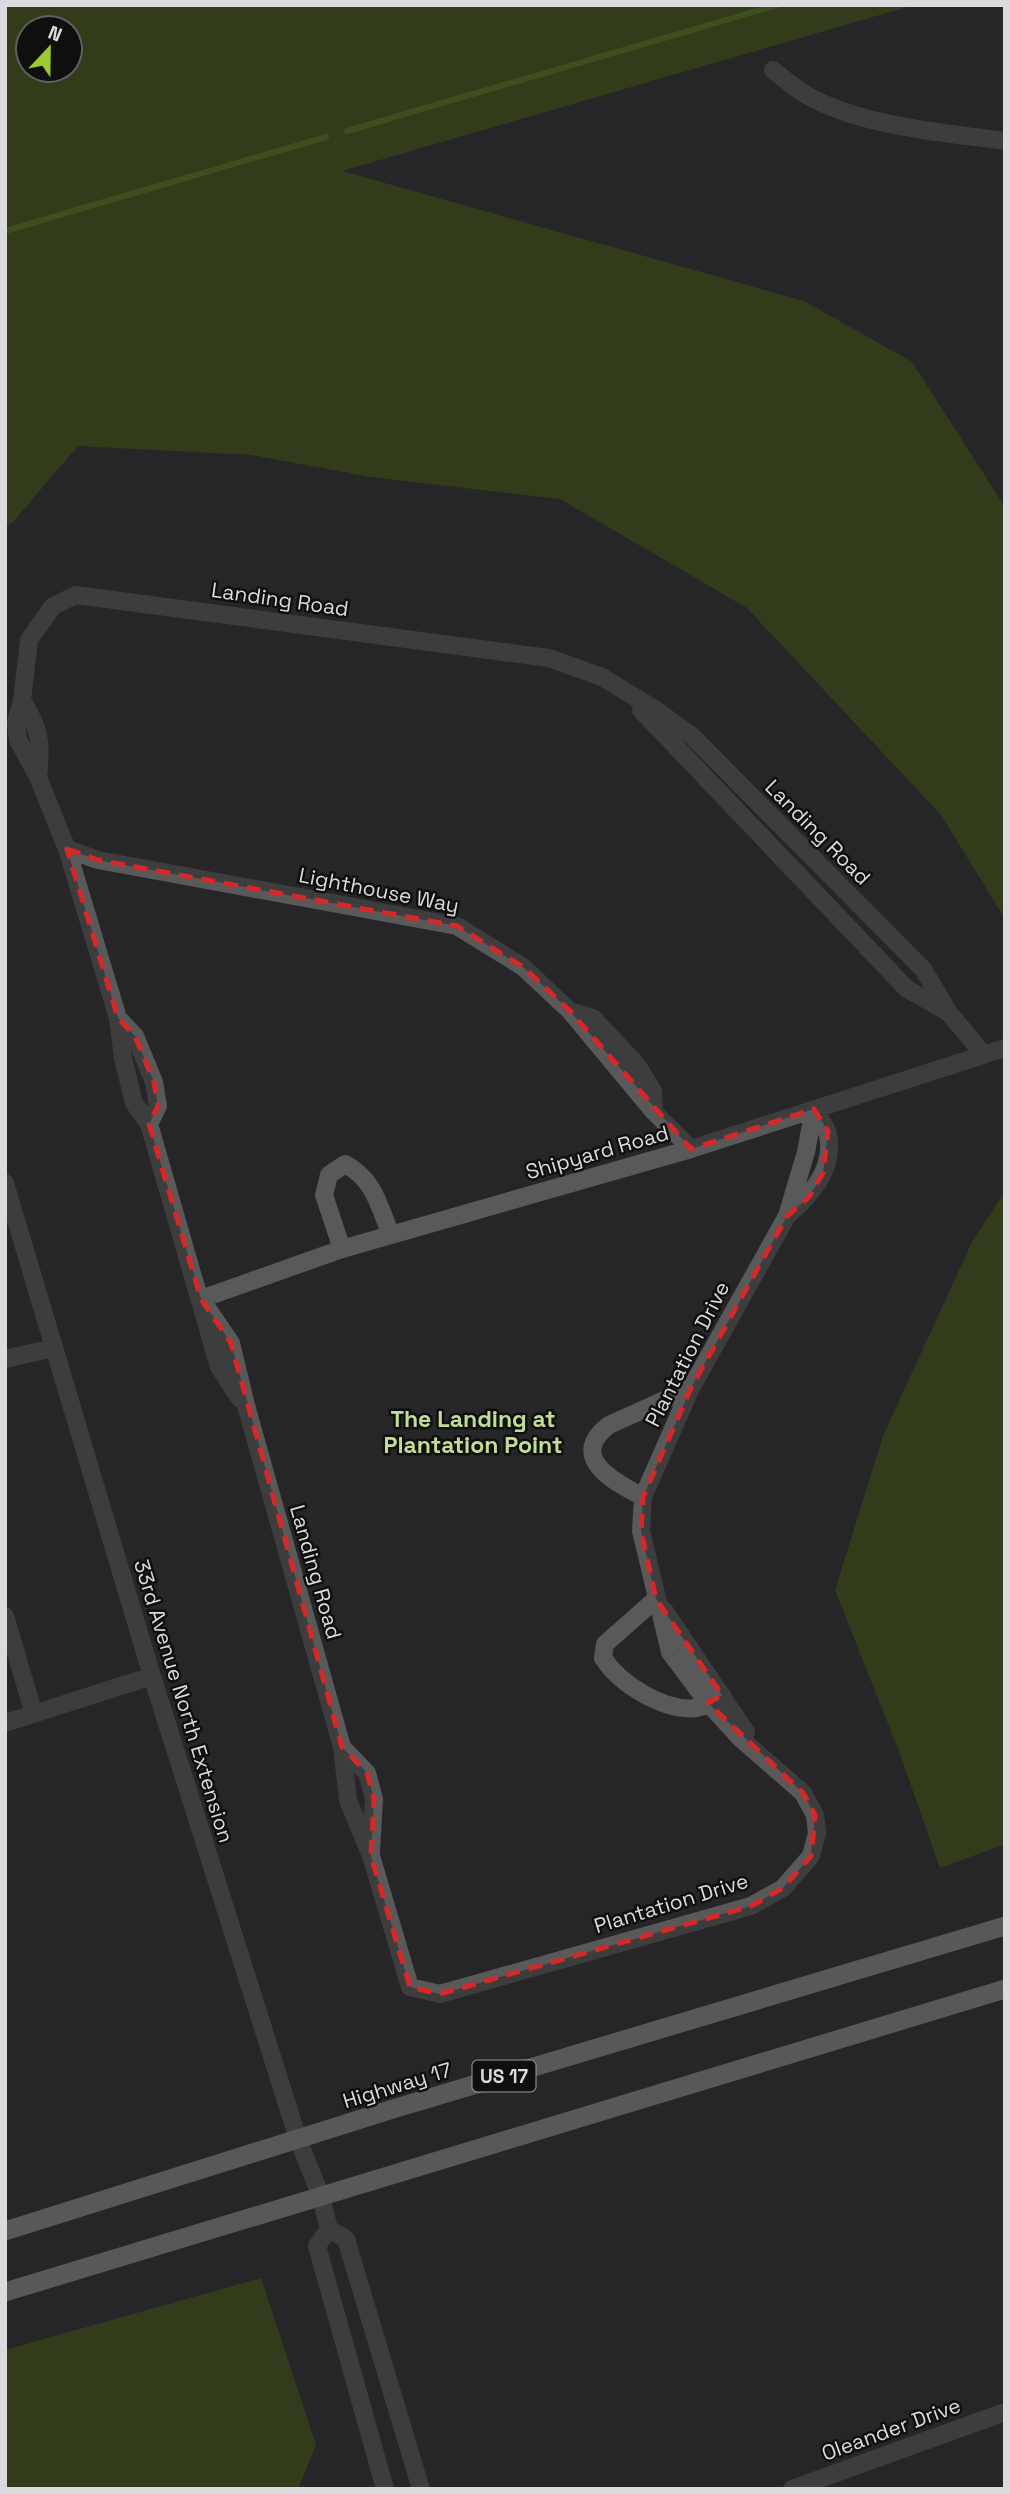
<svg xmlns="http://www.w3.org/2000/svg" width="1010" height="2494" viewBox="0 0 1010 2494" font-family="'Space Grotesk',sans-serif">
  <style>
    .green { fill: #415809; fill-rule: evenodd }
    .lines { fill: none; stroke-linecap: round; stroke-linejoin: round }
    .stream { stroke: #5e7c16; stroke-width: 6 }
    .minor { stroke: #59595a; stroke-width: 18 }
    .trunk { stroke: #959498; stroke-width: 19 }
    .marked { fill: none; stroke: #d62828; stroke-width: 5; stroke-dasharray: 14 9; stroke-linejoin: round }
    .labels { text-anchor: middle; dominant-baseline: central; stroke-width: 5; stroke-linejoin: round; paint-order: stroke }
    .shield { fill: #0f0f10; stroke: #9e9d9f; stroke-width: 2 }
    .shield-label { font-size: 19px; font-weight: bold; fill: #dbdadc }
    .street-label { font-size: 21px; fill: #dbdadc; stroke: #0f0f10 }
    .neighbourhood-label { font-size: 23px; font-weight: bold; fill: #c1dd94; stroke: #0f0f10 }
  </style>
  <rect width="100%" height="100%" fill="#262628"/>
  <path class="green" d="M5,5H914L342,171L804,301L912,362L1005,507V919L941,815L747,608L560,499L371,477L251,455L78,446L13,522L5,527ZM28,28H70V70H28Z
    M1005,1191V1844L940,1868L900,1754L835,1590L883,1436L972,1242Z
    M261,2278L316,2445L298,2489H5V2350Z"/>
  <g class="lines">
    <path class="stream" d="M347,131L777,5
      M5,231L326,137"/>
    <path class="minor" d="M773,70C784,79 796,89 808,96C865,127 942,132 1005,141
      M22,700C40,729 42,743 38,777
      M641,710L907,989L946,1011
      M67,849L98,860L457,926L523,967L570,1011L654,1112L691,1149
      M570,1011L593,1018L637,1065L653,1091L654,1112
      M118,1018L135,1036L154,1082L158,1106L149,1124
      M5,1183L152,1676L298,2139L321,2197L329,2229L346,2239L421,2489
      M787,1216C811,1195 835,1169 828,1134C826,1126 819,1117 814,1109
      M342,1249L324,1195L329,1175L345,1164C374,1179 379,1206 391,1235
      M201,1299L231,1343L247,1409L342,1747L348,1800L371,1856L410,1987L440,1994L751,1906L783,1888L811,1856L817,1833L815,1815L803,1793L740,1738L708,1703L670,1652L641,1531L643,1497L691,1388L787,1216L806,1152L814,1109
      M201,1299L342,1249L691,1149L1005,1048
      M5,1359L53,1348
      M240,1399L219,1367L149,1124L134,1103L123,1058L118,1018L67,849L38,777L18,740L16,722L22,700L29,640L53,606L76,595L549,658L602,677L656,710L692,736L923,969L949,1013L984,1055
      M643,1497C614,1482 567,1457 609,1425L691,1388
      M656,1599L605,1644L603,1658C620,1684 664,1712 697,1708C706,1706 715,1700 722,1695
      M664,1610L746,1732
      M5,1616L34,1714
      M5,1723L152,1676
      M342,1747L367,1773L374,1799L371,1852
      M329,2229L317,2246L385,2489
      M792,2489L1005,2412"/>
    <path class="trunk" d="M5,2231L393,2109L1005,1926
      M5,2292L1005,1989"/>
  </g>
  <path d="M0 0H1010V2494H0ZM67,849L98,860L457,926L523,967L570,1011L691,1149L814,1109L828,1131L823,1173L809,1197L787,1216L691,1388L643,1497L641,1531L656,1599L722,1695L708,1703L803,1793L815,1815L811,1856L783,1888L751,1906L440,1994L410,1987L371,1856L374,1799L367,1773L342,1747L231,1343L201,1299L149,1124L158,1106L154,1082L135,1036L118,1018Z" fill="#262628" fill-opacity=".55" fill-rule="evenodd"/>
  <path class="marked" d="M67,849L98,860L457,926L523,967L570,1011L691,1149L814,1109L828,1131L823,1173L809,1197L787,1216L691,1388L643,1497L641,1531L656,1599L722,1695L708,1703L803,1793L815,1815L811,1856L783,1888L751,1906L440,1994L410,1987L371,1856L374,1799L367,1773L342,1747L231,1343L201,1299L149,1124L158,1106L154,1082L135,1036L118,1018Z"/>
  <g class="labels">
    <rect class="shield" x="472.5" y="2060.5" width="63" height="31" rx="5"/>
    <g class="shield-label">
      <text x="504" y="2076">US 17</text>
    </g>
    <g class="street-label">
      <text transform="translate(280 599) rotate(8)">Landing Road</text>
      <text transform="translate(818 832) rotate(45)">Landing Road</text>
      <text transform="translate(379 890) rotate(11)">Lighthouse Way</text>
      <text transform="translate(597 1152) rotate(-16)">Shipyard Road</text>
      <text transform="translate(687 1354) rotate(-63)">Plantation Drive</text>
      <text transform="translate(316 1572) rotate(74)">Landing Road</text>
      <text transform="translate(184 1701) rotate(73)">33rd Avenue North Extension</text>
      <text transform="translate(671 1903) rotate(-17)">Plantation Drive</text>
      <text transform="translate(397 2085) rotate(-17)">Highway 17</text>
      <text transform="translate(891 2429) rotate(-20)">Oleander Drive</text>
    </g>
    <g class="neighbourhood-label">
      <text x="473" y="1419">The Landing at<tspan x="473" dy="26">Plantation Point</tspan></text>
    </g>
  </g>
  <rect width="1010" height="2494" fill="none" stroke="#dbdadc" stroke-width="14"/>
  <g transform="translate(49 49) rotate(22)"><circle r="33" fill="#0f0f10" stroke="#616062" stroke-width="2"/>
  <path d="M0-5L12 26L0 18L-12 26Z" fill="#9cca31"/>
  <text y="-10" font-size="19" font-weight="bold" text-anchor="middle" fill="#dbdadc">N</text>
  </g>
</svg>
